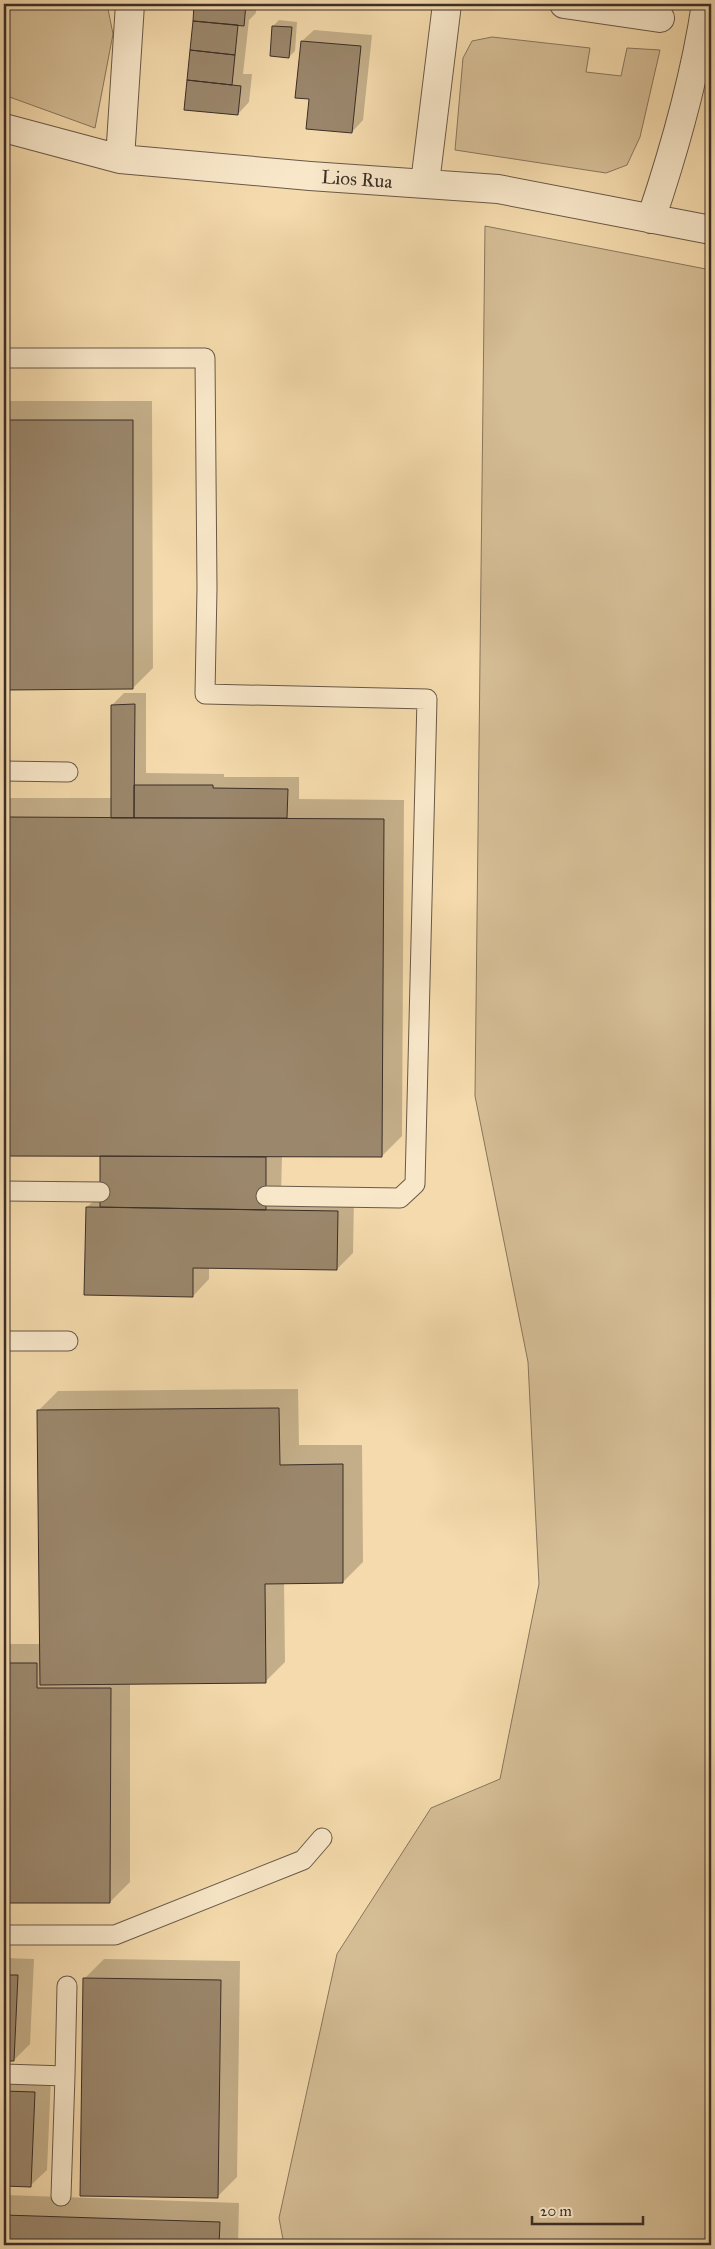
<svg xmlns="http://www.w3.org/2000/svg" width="715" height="2249" viewBox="0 0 715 2249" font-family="'IM FELL Great Primer',serif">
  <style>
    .green { fill: #d5bd95; stroke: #88765e }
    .shadow { fill: #0003 }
    .building { fill: #9b876c; stroke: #3b2e27 }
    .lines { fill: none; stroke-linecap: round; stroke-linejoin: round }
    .service-casing { stroke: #695948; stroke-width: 21 }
    .minor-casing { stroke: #695948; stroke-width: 30 }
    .service { stroke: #f8e7c9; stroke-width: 19 }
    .minor { stroke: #f8e7c9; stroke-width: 28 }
    .labels { text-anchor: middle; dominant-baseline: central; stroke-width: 4; stroke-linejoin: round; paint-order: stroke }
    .street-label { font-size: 19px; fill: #3b2e27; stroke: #f8e7c9 }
  </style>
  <rect width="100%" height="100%" fill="#f4daac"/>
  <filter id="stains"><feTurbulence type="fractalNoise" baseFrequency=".004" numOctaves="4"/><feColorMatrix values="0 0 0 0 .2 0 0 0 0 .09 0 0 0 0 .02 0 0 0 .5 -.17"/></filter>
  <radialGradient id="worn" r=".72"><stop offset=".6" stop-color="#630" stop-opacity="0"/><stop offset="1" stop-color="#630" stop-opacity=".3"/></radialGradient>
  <path class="green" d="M4,4H99L108,9L113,34L95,128L4,95Z
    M492,37L590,48L586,72L621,76L627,48L660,50L640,137L627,165L606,173L455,150L463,58L472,41Z
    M485,226L711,270V2245H284L279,2218L337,1954L431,1808L500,1779L539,1584L528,1362L475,1096Z"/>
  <path class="shadow" d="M195,4H256V13L249,20L243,74H252L249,102L238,114L185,109Z
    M279,20L297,22L295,51L289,57L273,26Z
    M314,30L372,35L363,120L352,132L311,98L302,41Z
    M4,401H152L153,668L133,688H4Z
    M124,693H146V773L224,774V777H299V799L404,800L402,1136L382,1156H282L281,1194L354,1196L353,1253L337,1269L209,1267V1279L193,1296L87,1207L101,1194V1155L4,1154V798H112V705Z
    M298,1389L299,1445H362L363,1562L343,1582H284L285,1662L265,1682L130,1683V1882L110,1902H4V1644H41L38,1411L58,1391Z
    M4,1958L34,1959L30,2044L14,2060H4Z
    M104,1959L240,1961L237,2177L218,2196L84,1979Z
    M4,2075L51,2077L47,2170L30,2186L4,2185Z
    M4,2195L239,2203L238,2245H261H4Z"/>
  <path class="building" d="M194,4H246L244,26L193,21Z
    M193,21L238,25L235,55L190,50Z
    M272,26L292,27L289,58L270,56Z
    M301,41L361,46L352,133L306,129L309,99L295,98Z
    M190,50L235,55L232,85L187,80Z
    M187,80L241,86L238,115L184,110Z
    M4,420H133V689L4,690Z
    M135,704L134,818H111V705Z
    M134,785H213V788L288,789L287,818H134Z
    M4,817L384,819L382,1157L4,1156Z
    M100,1156L266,1157V1210L100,1207Z
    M86,1207L338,1211L337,1270L193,1268V1297L84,1295Z
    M279,1408L280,1465L343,1464V1583L265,1584L266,1683L40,1685L37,1410Z
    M4,1663H37V1688H111L110,1903H4Z
    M4,1975H18L14,2061H4Z
    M83,1978L221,1980L218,2198L80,2196Z
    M4,2091L35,2092L31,2187L4,2186Z
    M4,2215L220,2222L219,2245H4Z"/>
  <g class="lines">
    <g class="service-casing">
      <path id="service" d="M4,358H205L207,588L205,694L427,699L415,1184L400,1198L266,1196
        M4,771L68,772
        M4,1191L100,1192
        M4,1341H68
        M4,1935H115L303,1860L322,1838
        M4,2074L65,2076L61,2196
        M65,2076L67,1986"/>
    </g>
    <g class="minor-casing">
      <path id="minor" d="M564,4L660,18
        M4,128L120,159L310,176L498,189L711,230
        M120,159L130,4
        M425,183L447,4
        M651,219C675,148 695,78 706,4"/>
    </g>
    <use href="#service" class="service"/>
    <use href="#minor" class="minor"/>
  </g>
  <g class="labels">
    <g class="street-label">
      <text transform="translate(357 179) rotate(4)">Lios Rua</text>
    </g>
  </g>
  <rect width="715" height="2249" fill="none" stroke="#f4daac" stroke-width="20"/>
  <rect x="5" y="5" width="705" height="2239" fill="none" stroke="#3b2e27" stroke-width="2.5"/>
  <rect x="10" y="10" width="695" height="2229" fill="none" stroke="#3b2e27"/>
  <path d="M532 2216v8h111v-8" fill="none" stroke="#3b2e27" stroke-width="2.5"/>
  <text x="540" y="2216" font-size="15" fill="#3b2e27" stroke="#f8e7c9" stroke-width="4" paint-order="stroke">20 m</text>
  <rect width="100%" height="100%" filter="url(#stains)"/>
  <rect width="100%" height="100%" fill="url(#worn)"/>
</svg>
